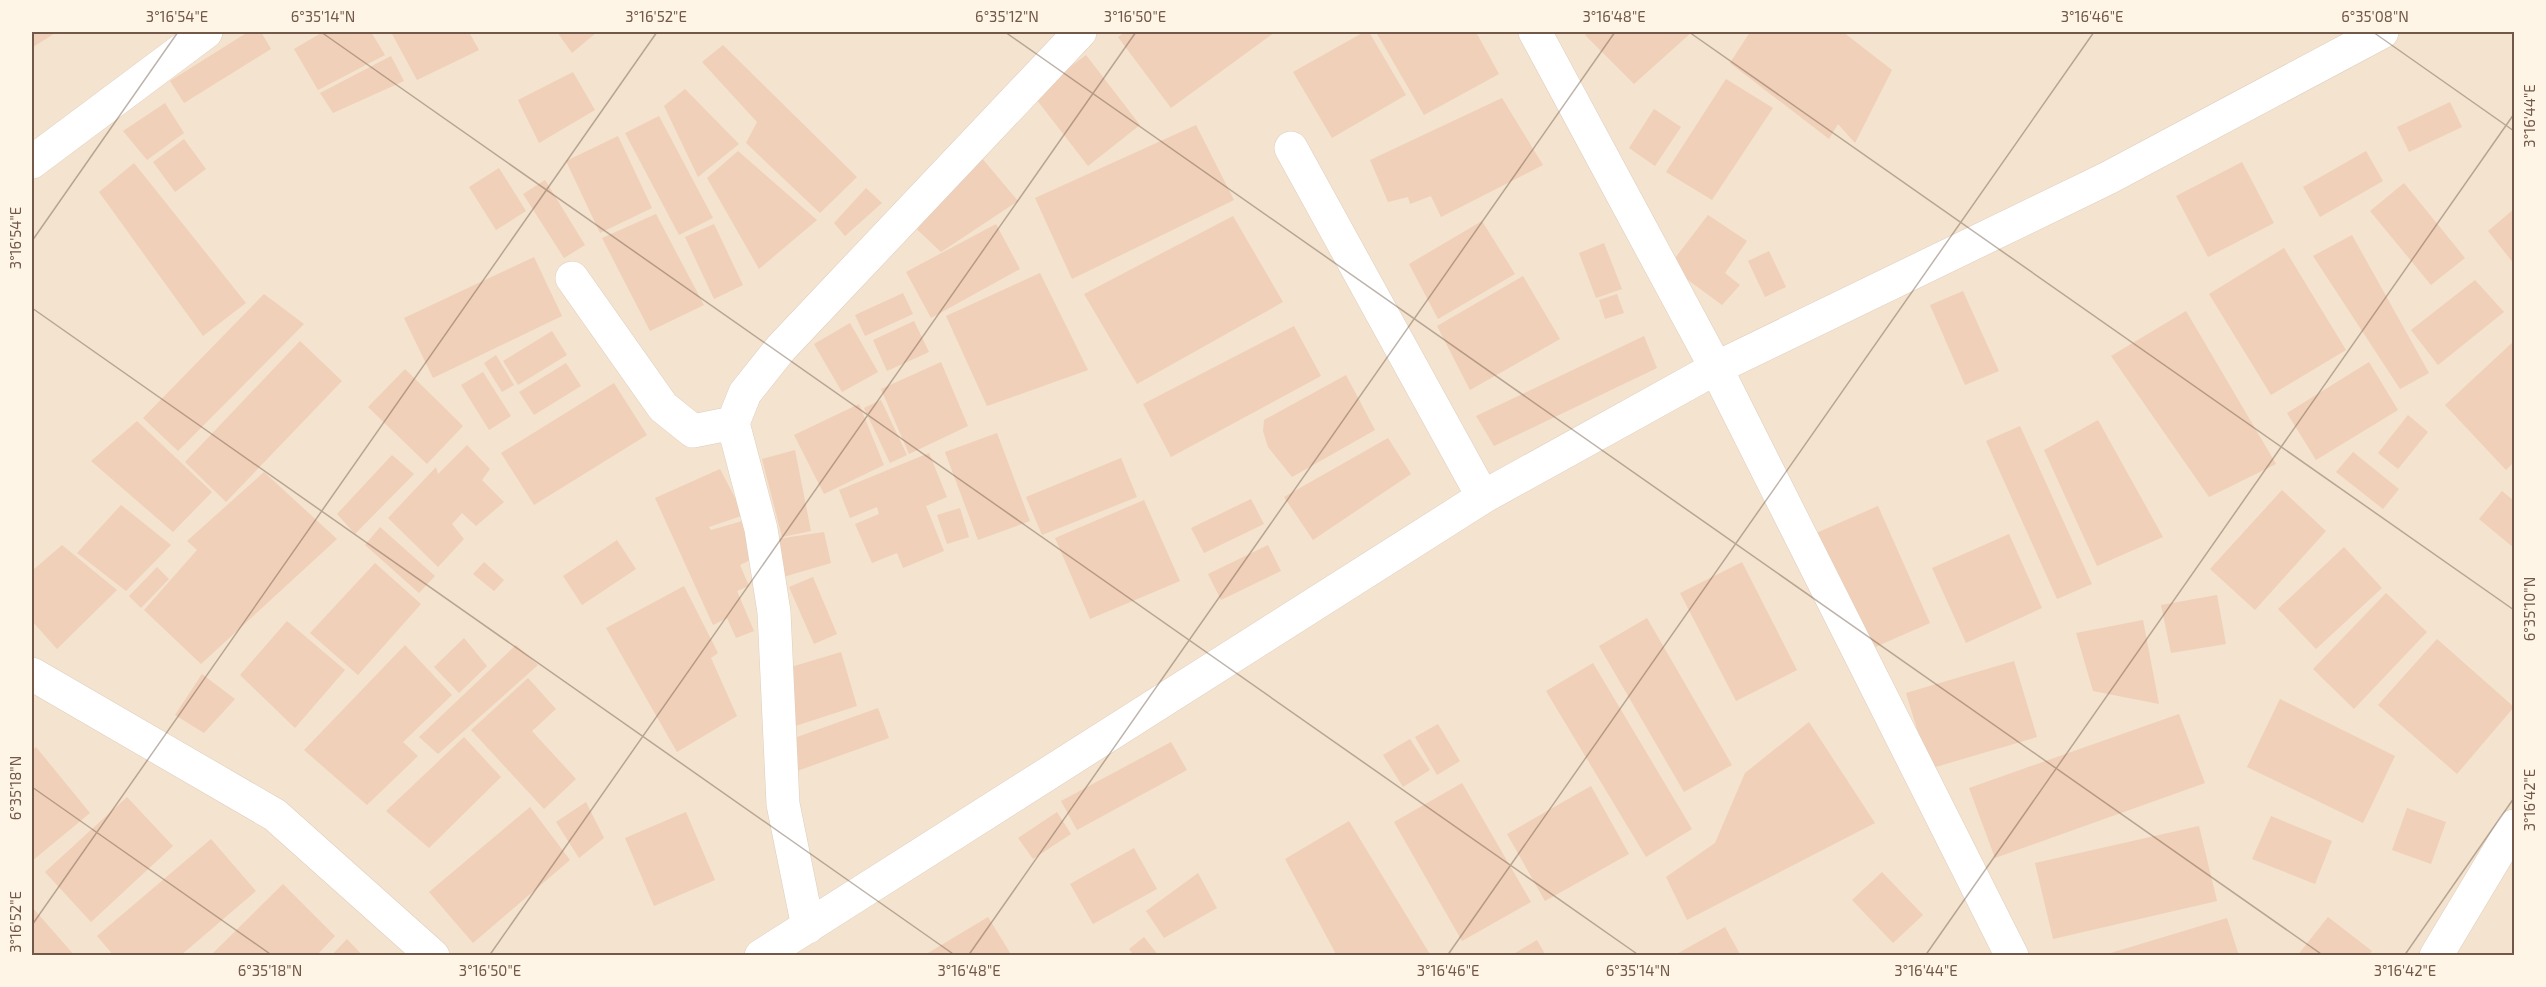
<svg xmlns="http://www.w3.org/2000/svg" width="2546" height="987" viewBox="0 0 2546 987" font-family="'Exo 2',sans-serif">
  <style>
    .residential { fill: #f3e3cf }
    .building { fill: #f0d0b8 }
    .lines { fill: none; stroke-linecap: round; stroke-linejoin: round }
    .minor-casing { stroke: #dfcebc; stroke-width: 34 }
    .minor { stroke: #fff; stroke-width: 33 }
    .ticks { fill: none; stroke: #715848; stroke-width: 1.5; stroke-opacity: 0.45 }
    .neatline { fill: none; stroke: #715848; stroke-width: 2 }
    .ticks-label { font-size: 15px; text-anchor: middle; fill: #715848 }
  </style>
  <rect width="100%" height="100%" fill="#fbf1e0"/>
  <path class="residential" d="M32,32H2514V955H32Z"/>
  <path class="building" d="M32,32H57L33,47Z
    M248,32H261L271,49L184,103L170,81Z
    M323,32H371L385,55L318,90L294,49Z
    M391,32H469L479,50L417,80Z
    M557,32H597L572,53Z
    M1125,32H1275L1171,108L1118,37Z
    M1364,32H1369L1406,95L1332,138L1293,72Z
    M1376,32H1476L1499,74L1424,115Z
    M1589,32H1692L1634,84L1585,35Z
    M1750,32H1843L1892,70L1855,143L1838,124L1829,139L1730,63Z
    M723,45L857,177L820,213L746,143L757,122L702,62Z
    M1086,55L1140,125L1088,166L1033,95Z
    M391,56L404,81L333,113L320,93Z
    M573,72L595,110L539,143L518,100Z
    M1726,79L1773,108L1712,200L1666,172Z
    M685,89L739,144L698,177L664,106Z
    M1502,98L1543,165L1441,217L1431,196L1410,204L1408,197L1388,202L1370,160Z
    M2450,102L2462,127L2409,152L2397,127Z
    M165,103L184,133L147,160L123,131Z
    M1654,109L1681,127L1655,166L1629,148Z
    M659,116L713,218L679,235L625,133Z
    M1196,125L1234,200L1072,279L1035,198Z
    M618,136L652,208L600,233L566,161Z
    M184,139L206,169L175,192L153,162Z
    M975,150L1018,201L941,252L906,219Z
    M738,151L817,220L759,269L707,178Z
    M2366,151L2383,181L2320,217L2303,187Z
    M2242,162L2274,223L2208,257L2176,196Z
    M134,163L246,303L203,336L99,192Z
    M499,168L526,211L496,230L469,187Z
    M545,180L585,245L564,258L523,194Z
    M2404,183L2465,258L2431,285L2370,211Z
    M866,188L882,203L845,236L834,223Z
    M2514,209V264L2488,231Z
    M656,214L704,305L650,331L602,238Z
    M1708,215L1747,241L1725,273L1740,285L1722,305L1669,266Z
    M1233,216L1283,302L1137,384L1084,294Z
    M1482,221L1515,274L1438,319L1409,264Z
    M714,224L743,285L714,299L685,237Z
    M996,224L1020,269L931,318L906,272Z
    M2352,235L2429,373L2400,389L2313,256Z
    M1604,243L1622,289L1596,298L1579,253Z
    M2284,248L2346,350L2271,395L2209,294Z
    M1769,251L1786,287L1765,297L1748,261Z
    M534,257L562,316L433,378L404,318Z
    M1040,273L1088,370L987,406L946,316Z
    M1523,276L1560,339L1470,390L1437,326Z
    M2475,280L2504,312L2438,365L2411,330Z
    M1963,291L1999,371L1965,385L1930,305Z
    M903,293L913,314L865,336L855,315Z
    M264,294L304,324L178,451L143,418Z
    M1617,294L1624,313L1605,319L1599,300Z
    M2186,311L2276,464L2209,497L2111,356Z
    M914,321L929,352L887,371L873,340Z
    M850,323L878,372L842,392L814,344Z
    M1294,326L1321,376L1171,457L1143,404Z
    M552,331L567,355L518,385L503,361Z
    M1644,336L1657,368L1494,446L1476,416Z
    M300,341L342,381L226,502L185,462Z
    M2514,341V462L2506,470L2445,405Z
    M496,355L514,385L502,392L484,363Z
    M941,362L968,426L909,454L881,389Z
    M2369,362L2398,410L2316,460L2287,413Z
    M566,363L581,386L534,415L519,392Z
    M405,369L463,426L427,464L368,407Z
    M483,372L511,416L489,430L461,385Z
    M1346,375L1375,430L1292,477L1268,447L1263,431L1264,420Z
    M614,383L647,435L534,505L501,453Z
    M881,400L907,455L890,463L864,408Z
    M859,404L884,465L824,494L794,435Z
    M2408,415L2428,432L2398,469L2378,453Z
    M2098,420L2163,537L2097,566L2044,450Z
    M137,421L212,492L173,532L91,461Z
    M2020,426L2092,584L2057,599L1986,441Z
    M997,433L1030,521L978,540L945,452Z
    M1388,438L1411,474L1313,540L1284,497Z
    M467,445L490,469L482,480L504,502L476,526L462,513L452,524L464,539L438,567L388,518L436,467L438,474Z
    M795,450L811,531L782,537L762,459Z
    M2353,452L2399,489L2383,509L2336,472Z
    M929,453L947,497L926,506L944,551L903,568L897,553L872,563L855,524L879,514L877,507L850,518L839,490Z
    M392,455L414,474L355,534L337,514Z
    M1121,458L1137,497L1042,535L1026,497Z
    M720,469L744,515L709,527L711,530L746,520L752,559L740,565L749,586L737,591L754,631L736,638L727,618L713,625L655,498Z
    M264,472L337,539L201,664L144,610L197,550L187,541Z
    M2282,490L2326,531L2255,610L2210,569Z
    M2502,491L2514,501V548L2479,519Z
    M1251,499L1264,524L1204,553L1191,528Z
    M1144,500L1180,581L1090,619L1055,538Z
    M121,505L171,545L126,591L77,553Z
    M1878,506L1930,623L1866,651L1814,534Z
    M960,508L969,537L947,544L937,515Z
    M380,527L435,576L419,593L365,545Z
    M824,532L831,563L783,577L777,539Z
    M2009,534L2042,608L1966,643L1932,568Z
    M617,540L636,569L582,605L563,576Z
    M62,545L117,590L57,649L32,621V571Z
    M1268,545L1281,571L1221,600L1208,574Z
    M2344,547L2382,588L2316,649L2278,609Z
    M484,562L504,580L494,591L473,574Z
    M1742,562L1797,670L1736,701L1680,593Z
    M375,563L421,604L358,675L310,633Z
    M157,567L169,579L141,608L129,596Z
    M813,577L837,634L814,644L789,587Z
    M684,586L718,653L711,658L737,716L677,752L606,628Z
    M2386,593L2427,632L2354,709L2313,669Z
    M2217,595L2226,644L2171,653L2161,605Z
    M1647,618L1732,765L1684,792L1599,646Z
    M2143,620L2159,704L2093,691L2076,633Z
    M287,621L345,670L295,728L240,675Z
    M464,638L487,666L459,693L434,667Z
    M2437,639L2514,707L2457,774L2378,705Z
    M405,645L452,695L403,742L418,756L367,805L304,750Z
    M516,645L538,665L438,754L419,737Z
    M841,652L857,706L792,727L791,667Z
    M2014,661L2037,737L1929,769L1906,693Z
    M1593,663L1692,829L1646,857L1546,691Z
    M202,674L235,699L204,733L175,715Z
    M528,678L556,709L532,731L576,779L544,809L471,730Z
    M2280,699L2395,756L2363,823L2247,767Z
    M878,708L889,738L797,771L786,741Z
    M2179,714L2205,783L1995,858L1969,788Z
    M1809,722L1875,823L1687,920L1666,877L1715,843L1745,773Z
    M1438,724L1460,761L1437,775L1415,737Z
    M464,737L501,777L429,848L386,811Z
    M1410,739L1430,770L1403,787L1383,755Z
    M1171,742L1187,770L1077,830L1061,801Z
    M36,747L90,813L32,861V751Z
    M1462,783L1531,902L1462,941L1394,822Z
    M1591,786L1629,854L1545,901L1507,834Z
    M127,797L173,846L91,922L45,872Z
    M586,802L604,838L579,858L556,822Z
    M530,807L570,860L473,943L429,892Z
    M2407,808L2446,822L2431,864L2392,850Z
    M686,812L715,880L654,906L625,838Z
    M1057,812L1071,834L1033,859L1018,838Z
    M2271,816L2332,841L2315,884L2252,859Z
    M1349,821L1431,956H1337L1285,859Z
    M2199,826L2217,901L2053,939L2035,863Z
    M211,839L256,891L180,956H114L97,936Z
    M1134,848L1157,889L1093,924L1070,884Z
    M1882,872L1923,915L1893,943L1852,900Z
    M1198,873L1217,908L1164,938L1146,911Z
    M283,884L335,936L316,956H210Z
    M32,907L75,956H32Z
    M988,917L1012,956H923Z
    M2328,917L2372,951L2369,956H2297Z
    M2227,918L2239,956H2104V955Z
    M1725,927L1741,956H1673Z
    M1144,937L1159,956H1134L1129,949Z
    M347,939L363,956H331Z
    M1537,940L1546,956H1510Z"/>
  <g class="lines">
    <g class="minor-casing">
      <path id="minor" d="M1535,32L1716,368L2012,956
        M1291,148L1483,497
        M32,162L206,32
        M572,278L663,407L693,431L733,423
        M32,674L275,815L433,956
        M808,927L783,804L774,612L761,529L733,423L745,393L781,348L1080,32
        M761,956L1483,497L1716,368L2108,178L2382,32
        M2436,956L2514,826"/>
    </g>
    <use href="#minor" class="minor"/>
  </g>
  <path class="ticks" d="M321,32L1640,956M1005,32L2324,956M1689,32L2514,610M2373,32L2514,131M32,241L178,32M32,308L956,956M32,787L273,956M32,925L657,32M489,956L1136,32M968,956L1615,32M1447,956L2094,32M1925,956L2514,114M2404,956L2514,798"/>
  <rect width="2546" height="987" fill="none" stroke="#fff5e6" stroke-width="66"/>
  <rect x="33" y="33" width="2480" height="921" class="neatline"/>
  <g class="ticks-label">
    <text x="177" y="22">3°16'54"E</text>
    <text x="323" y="22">6°35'14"N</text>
    <text x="656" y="22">3°16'52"E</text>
    <text x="1007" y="22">6°35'12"N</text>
    <text x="1135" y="22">3°16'50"E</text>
    <text x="1614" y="22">3°16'48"E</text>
    <text x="2092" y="22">3°16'46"E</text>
    <text x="2375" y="22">6°35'08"N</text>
    <text transform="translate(2530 116) rotate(-90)" y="5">3°16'44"E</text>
    <text transform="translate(16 238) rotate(-90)" y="5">3°16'54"E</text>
    <text transform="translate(2530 609) rotate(-90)" y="5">6°35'10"N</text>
    <text transform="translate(16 788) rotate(-90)" y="5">6°35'18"N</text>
    <text transform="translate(2530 800) rotate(-90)" y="5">3°16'42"E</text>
    <text transform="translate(16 922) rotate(-90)" y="5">3°16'52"E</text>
    <text x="270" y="976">6°35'18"N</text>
    <text x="490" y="976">3°16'50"E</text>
    <text x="969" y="976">3°16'48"E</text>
    <text x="1448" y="976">3°16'46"E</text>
    <text x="1638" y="976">6°35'14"N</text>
    <text x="1926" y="976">3°16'44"E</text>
    <text x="2405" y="976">3°16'42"E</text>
  </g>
</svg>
